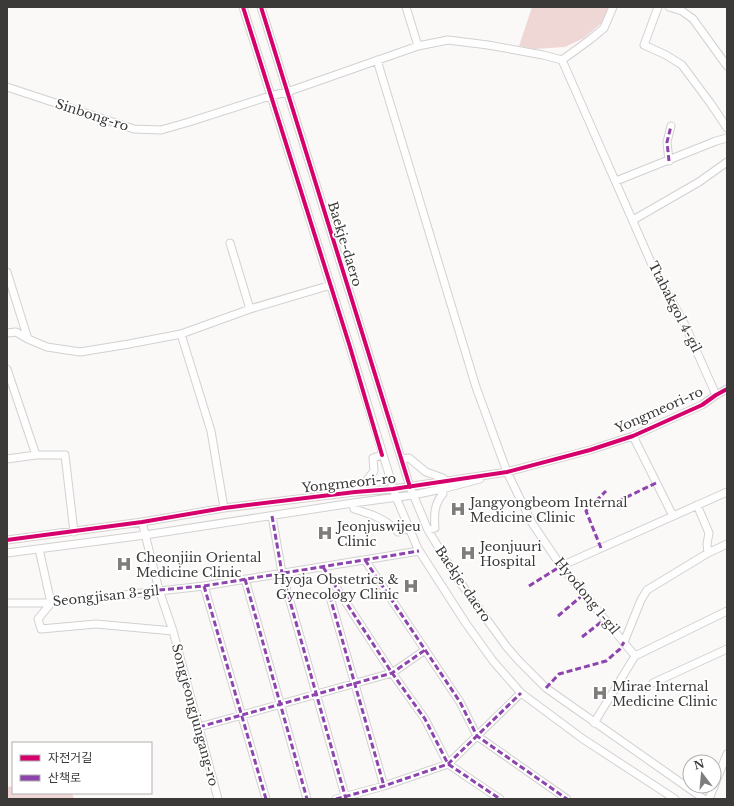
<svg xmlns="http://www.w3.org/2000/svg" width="734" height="806" viewBox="0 0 734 806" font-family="'Libre Baskerville','Noto Sans KR',serif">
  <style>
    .green { fill: #efd7d6 }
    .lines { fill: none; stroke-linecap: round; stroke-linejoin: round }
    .minor-casing { stroke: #d3d1d0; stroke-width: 9 }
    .minor { stroke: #fefefe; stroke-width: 7 }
    .quiet { stroke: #8e44ad; stroke-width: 3; stroke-dasharray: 6 3; stroke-linecap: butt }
    .cycleway-casing { stroke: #fff; stroke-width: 6 }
    .cycleway { stroke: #d6006c; stroke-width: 4 }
    .labels { text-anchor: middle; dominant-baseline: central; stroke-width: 3.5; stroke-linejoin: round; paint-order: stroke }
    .street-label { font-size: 13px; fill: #3b3a39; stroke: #fff }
    .poi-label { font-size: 13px; fill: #3b3a39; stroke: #fff; text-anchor: start }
  </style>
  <rect width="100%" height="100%" fill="#fbf9f8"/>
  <path class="green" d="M532,7H609L604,21L584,38L565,47L534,49L519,46Z
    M13,786V793H72L74,799H7V787Z"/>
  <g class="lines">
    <g class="minor-casing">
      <path id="minor" d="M243,7L350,347L396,497L418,549L465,622L493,661L521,693L583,739L675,799
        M261,7L410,487L428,530L457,578L506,646L519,661L546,688L704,799
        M406,7L418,46
        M658,7L644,45L666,55L682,65L711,104L727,128
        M669,7L682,11L693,19L727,66
        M377,60L476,387L507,472L532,523L561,566L635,656
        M562,60L653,267L685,325L716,395
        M7,87L134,129L161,130L189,122L270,96L287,92L418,46L448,40L488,45L543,55L562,60L591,39L604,28L613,7
        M669,161L667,142L671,126
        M616,181L716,141L727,138
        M633,220L699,182L727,162
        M230,243L250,309
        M7,272L28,339L16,332L7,333
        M181,334L211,431L224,508
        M28,339L47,347L80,352L129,344L181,334L250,309L331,285
        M7,369L36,455H65L74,532
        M633,436L673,516
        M7,459L36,455
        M402,459L409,458L426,472L443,478L444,482
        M355,492L363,485L374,471L373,458L382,455
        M353,503L354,509C371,514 386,519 398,532L409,528
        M272,516L282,573L346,799
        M142,522L159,590L173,631L218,799
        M428,530L435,528C434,516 434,503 443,494L442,489
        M7,540L142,522L224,508L355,492L393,489L507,472L590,450L633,436L702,405L716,395L727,389
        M39,549L51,603L38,619L41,629L96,624L173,631
        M7,553L145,535L353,503L413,495L442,489L480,479
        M708,553L727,544
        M365,560L460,702L477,736L567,799
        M561,566L727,492
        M323,567L392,673L425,719L448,764L500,799
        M245,579L307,799
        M204,586L266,799
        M340,594L330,597L384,786
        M7,603H51L204,586L419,551
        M624,642L641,600L647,590L708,553L707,544L709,533L697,505
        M653,683L727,649
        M594,723L635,656L727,611
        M199,727L392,673L425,650
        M336,799L384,786L448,764L521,693
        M709,799L727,754"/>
    </g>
    <use href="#minor" class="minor"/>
    <path class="quiet" d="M669,161L667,142L671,126
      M610,505L656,483
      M272,516L282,573L346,799
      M601,548L586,511L606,491
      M365,560L460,702L477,736L567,799
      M323,567L392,673L425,719L448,764L500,799
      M245,579L307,799
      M204,586L266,799
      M529,586L561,566
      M159,590L204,586L419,551
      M340,594L330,597L384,786
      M558,616L584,594
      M582,637L605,619
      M546,688L559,674L606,661L620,649L624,642
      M199,727L392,673L425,650
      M336,799L384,786L448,764L521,693"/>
    <g class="cycleway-casing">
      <path id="cycleway" d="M243,7L350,347L382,455
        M261,7L410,487
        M7,540L142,522L224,508L355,492L393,489L507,472L590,450L633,436L702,405L716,395L727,389"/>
    </g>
    <use href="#cycleway" class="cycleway"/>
  </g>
  <defs>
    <g id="hospital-bare" transform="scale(1.2)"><path d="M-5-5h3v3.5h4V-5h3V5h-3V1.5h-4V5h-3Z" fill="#7e7d7c" stroke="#fff" stroke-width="2.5" paint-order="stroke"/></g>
  </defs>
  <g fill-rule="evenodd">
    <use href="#hospital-bare" x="458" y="509"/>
    <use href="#hospital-bare" x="325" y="533"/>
    <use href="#hospital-bare" x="468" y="553"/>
    <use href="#hospital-bare" x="124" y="564"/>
    <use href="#hospital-bare" x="411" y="586"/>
    <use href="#hospital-bare" x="600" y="693"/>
  </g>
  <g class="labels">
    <g class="street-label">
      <text transform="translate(92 115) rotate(18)">Sinbong-ro</text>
      <text transform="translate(345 244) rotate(73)">Baekje-daero</text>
      <text transform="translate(675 307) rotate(63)">Ttabakgol 4-gil</text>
      <text transform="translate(659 410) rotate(-24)">Yongmeori-ro</text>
      <text transform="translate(349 483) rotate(-6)">Yongmeori-ro</text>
      <text transform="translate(463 584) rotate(56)">Baekje-daero</text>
      <text transform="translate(106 596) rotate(-6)">Seongjisan 3-gil</text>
      <text transform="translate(587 596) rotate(51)">Hyodong 1-gil</text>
      <text transform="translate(195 715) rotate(75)">Songjeongjungang-ro</text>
    </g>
    <g class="poi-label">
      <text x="470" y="502">Jangyongbeom Internal<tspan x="470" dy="15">Medicine Clinic</tspan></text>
      <text x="337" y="526">Jeonjuswijeu<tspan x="337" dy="15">Clinic</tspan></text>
      <text x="480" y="546">Jeonjuuri<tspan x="480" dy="15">Hospital</tspan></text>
      <text x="136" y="557">Cheonjiin Oriental<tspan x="136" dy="15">Medicine Clinic</tspan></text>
      <text x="399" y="579" text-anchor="end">Hyoja Obstetrics &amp;<tspan x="399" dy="15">Gynecology Clinic</tspan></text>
      <text x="612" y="686">Mirae Internal<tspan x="612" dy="15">Medicine Clinic</tspan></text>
    </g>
  </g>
  <rect width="734" height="806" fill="none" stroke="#3b3a39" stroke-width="16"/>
  <rect x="12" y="742" width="140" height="52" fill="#ffffff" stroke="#b1b0b0"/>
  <rect x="20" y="755" width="20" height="6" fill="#d6006c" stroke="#b1b0b0"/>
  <text x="48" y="762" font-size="12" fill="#3b3a39">자전거길</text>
  <rect x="20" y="775" width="20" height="6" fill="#8e44ad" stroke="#b1b0b0"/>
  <text x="48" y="782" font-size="12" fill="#3b3a39">산책로</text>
  <g transform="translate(702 774) rotate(344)"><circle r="19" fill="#ffffff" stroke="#b1b0b0"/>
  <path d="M0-3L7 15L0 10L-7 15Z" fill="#7e7d7c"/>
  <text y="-6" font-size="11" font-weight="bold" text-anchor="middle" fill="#3b3a39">N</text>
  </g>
</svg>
